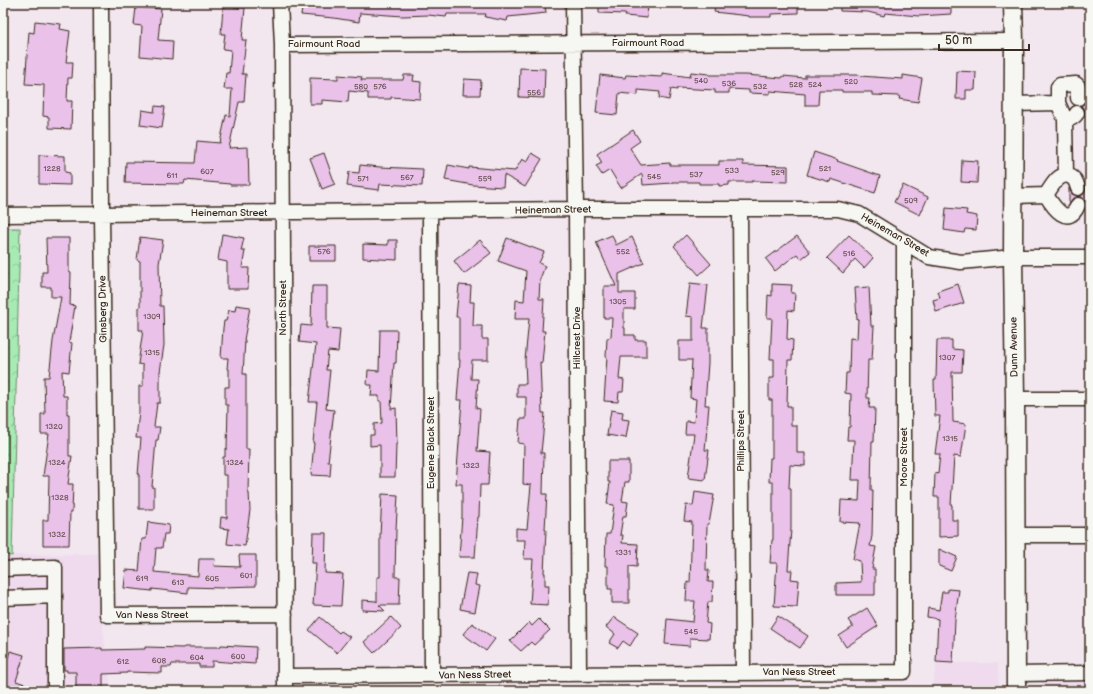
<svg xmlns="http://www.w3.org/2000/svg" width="1093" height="694" viewBox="0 0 1093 694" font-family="'Balsamiq Sans',sans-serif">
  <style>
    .built { fill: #efdbed }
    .forest { fill: url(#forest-crowns); stroke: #718a69 }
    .building { fill: #e9c1e9; stroke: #3b2a1e }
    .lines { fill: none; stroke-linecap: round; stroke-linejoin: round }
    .minor-casing { stroke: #3b2a1e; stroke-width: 17 }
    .major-casing { stroke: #3b2a1e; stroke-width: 21 }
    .minor { stroke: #f6f6f2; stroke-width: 14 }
    .major { stroke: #f6f6f2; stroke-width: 18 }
    .labels { text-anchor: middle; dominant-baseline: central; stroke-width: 3; stroke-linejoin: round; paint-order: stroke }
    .number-label { font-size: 8px; fill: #665051 }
    .street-label { font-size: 10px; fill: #3b2a1e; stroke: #f6f6f2 }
  </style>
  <defs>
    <pattern id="forest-crowns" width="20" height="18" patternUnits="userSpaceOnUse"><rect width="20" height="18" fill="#a7eab4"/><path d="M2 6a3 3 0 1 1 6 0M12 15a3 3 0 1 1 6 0" fill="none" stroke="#91c99a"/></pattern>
  </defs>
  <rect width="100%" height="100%" fill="#f2e6ef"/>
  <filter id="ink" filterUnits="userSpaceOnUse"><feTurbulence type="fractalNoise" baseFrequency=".025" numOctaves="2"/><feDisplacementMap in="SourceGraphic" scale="8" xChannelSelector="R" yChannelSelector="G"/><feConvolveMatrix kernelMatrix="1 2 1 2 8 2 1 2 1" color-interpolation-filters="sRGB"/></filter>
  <g filter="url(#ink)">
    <path class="built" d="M99,554L100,621H102L111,691H3V555Z
      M937,663H998L999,691H931Z
      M1041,680H1090V691H1041Z"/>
    <path class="forest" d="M3,228H20L12,556L3,555Z"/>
    <path class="building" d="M303,3H545L546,13L508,17L507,21L485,17L486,14H447L446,17L428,15L403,16L360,13L359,22L334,18L301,15Z
      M599,3H648L647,18L625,16L626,14L599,13Z
      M715,3H798V13L771,14V17H749V16L714,12Z
      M840,3H951V14L919,16L885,13L884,16L868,12L840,11Z
      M136,7L161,9L158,40L173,41L172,59L140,56L142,26L134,25Z
      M223,7L245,8L242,40H246L242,74H246L244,102H239L229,148L248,147L249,185H230V184L185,180L184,184L125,183L126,162L195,163L197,141L220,143L226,115L230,116L232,89H224L226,73H229L231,50L223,49L225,34H221Z
      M35,21L61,24L60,29L70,31L66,62H73L72,78H68L67,101H72L71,129L49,128V117L43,116L44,85L25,84L29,32L34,33Z
      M520,68L545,69L544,98L519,97Z
      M957,71L976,72L975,90H966V99H956Z
      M691,72L709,74V75H746L782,78L783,76L805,78V75H860V76L903,79V75L922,78L918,102L899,99L900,96L872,95V92H842V90H819L818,105H805V94L770,91V94L749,93V90L729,89V93H715V90L677,88V90L671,89L669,100L659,98L660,92L638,90V95L619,93L617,115L596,113L600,75L625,78L626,75L662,77V73L690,77Z
      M338,75L362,77L361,80H403L404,75H414L413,81L421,82L420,99L391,97V99H368V93L349,91L348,102L322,100V104H310V78L338,79Z
      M464,79L481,80L480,95H463Z
      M1086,98H1090V113H1085L1084,109L1081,106L1085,103Z
      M155,106L165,107L162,128L140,125L142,110L154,112Z
      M633,130L640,141L630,148L641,165L670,163V165H719V161H743V165L788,166V182L752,181V182H729V185L719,186V184H699V182H672V183L643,185L642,174L621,188L610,170L602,175L596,166L602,163L597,154Z
      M814,152L838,160L837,161L880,176L875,193L831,179L830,182L807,175Z
      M324,153L335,184L322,189L310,158Z
      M532,153L542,159L525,187L504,175L503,187L473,185L445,180L448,165L469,169V167L515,171L522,159L527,162Z
      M39,155L65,156V172L70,173V185L39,184Z
      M962,160L978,161L977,183L961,182Z
      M360,165L380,167L423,169L422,186L380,184L379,190L347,186L349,172L359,173Z
      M903,185L928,197L920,215L894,202Z
      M1069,188L1072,194L1077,196H1081L1084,194L1086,188H1090V205H1086L1085,200L1083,198L1078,197L1073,198L1069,204Z
      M946,208L967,210L966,214L977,216L976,230L965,229L964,233L944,230Z
      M222,234L244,238L241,251H245L242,268H249L248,289H227V262L218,260Z
      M612,235L616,245L632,237L644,263L619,274V293H635V309H624V328H625V335H635V340H646V357H621L619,379L624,380L623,392H619L618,402L604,401L607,357H606L607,338L611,337L612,318H604V286H616L596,242Z
      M686,235L711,264L699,275L674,246Z
      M849,235L873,258L864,268L855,259L843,273L827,258Z
      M797,236L810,252L801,259L797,254L775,271L766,259Z
      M140,237L163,240L159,264L160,306H163L164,345L160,372V403H157L154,427H160L158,440H156L152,487H154V509H139V475H138L141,438H136L139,412V386H143V365L138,364L143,330H139V307H140V261L137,260Z
      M46,238H69V272L71,273L70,305L75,306L69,342L72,343L69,372L62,371L63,396H67V414H69V456H72L68,484H73L72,512H70L69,545H43V520H48L49,476H43L49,434H41V414H45L44,377H49L53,341L61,297H51V287H42V272H47Z
      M507,238L544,252L539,263L545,266L540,279L539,299H544L542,331H545L542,363L540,362L542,413H545L541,453H544L543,494H547L545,529L546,530L544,573H545V585H549L548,605L530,604L533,559H524L525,540H516V528L527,529L531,485L523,484L524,444L518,443L520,419H526V397H517V384H526L525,360L529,319H515L516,300L524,301L526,271L498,261Z
      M388,240H397V260L363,258V244L388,245Z
      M480,240L491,253L464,274L454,261Z
      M309,246H336V261H309Z
      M690,283L708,285L703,328H708V363L705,405H709L705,450H709L705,480L688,478L694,434H685L686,421L694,422L696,399L690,398L692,360H679V341H693V317L686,316Z
      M772,284L792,285L791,293H795L794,311L788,310L787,339L793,340L792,360H788L787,406H791V426H797V453H805V466L790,465L789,488H791V529L788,570H792L791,579L799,580L797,607L774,606L777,563H770L772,540H773V482H769L770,458H772V400H769V378H774V359H770L772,318H767L768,295L772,296Z
      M958,284L964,303L936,312L933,300L940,298L938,291Z
      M459,285L471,286L470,302H474L473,326H482V339H488V360H472L471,379H478L476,408L480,409L477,451L490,452L488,485H480L479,517H478L475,557H459L462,516V484H456L462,400H457L460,360H459V317H456Z
      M312,286H327V328L340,329L338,352L328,351L326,370H330L326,409L334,410L328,462H331L330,476L311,475L314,443H313L317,402H309L316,344L299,342L301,325L311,326Z
      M869,287L871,326H874L872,360H868L867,398H870L869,408H875L874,441H872L871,490H873L872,536L870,546L876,547L872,569H875V595H836V583L861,582L860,561L853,559L860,523L840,522L841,500L859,501L860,480H852L854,440H847L848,427H850L851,394L845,393L846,373H849L850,338L857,339L858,319L857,320L855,288Z
      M236,305L250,307L244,340H245L243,374H246V449H249L248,493H249L250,510L245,546L227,544L229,529L220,528L221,517L227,518V475H223V457H225V449H227L228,405H225V387H229V369H227L228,358H221L223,328L224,321H226L229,310L235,311Z
      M380,330H397L396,363H394L391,409L396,408L397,444H396L395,477H380V445L370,446V435H374V424L382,423L381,401H379V396H371L372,385H367L368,370L379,371Z
      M937,340H952V349L963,350L962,372H952L953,422L966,424L961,457L954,456L951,505H952V520H958V536L939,537V497H934L935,473L938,474L940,454H935L940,416H935L934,380H936Z
      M611,410L623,412L622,419L629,420L626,438L607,435Z
      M608,461H629V482H625L622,501L628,502L626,516H623L620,535H623L622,543L638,544L637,567L629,566V603H612V589H608V566H605L606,534H610L614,505L607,504L610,482H608Z
      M695,492L714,495L709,524H707L706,570H709L708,582H713L712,602H708L706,623L710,624L709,639L690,638V646L665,644L667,619L693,622L695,601H686L687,582L690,583L692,522L684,521L686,505L693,506Z
      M382,494L398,495L396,529L395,577H400L399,605H379L385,611L362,610V600L376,601L377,602V577H380V536Z
      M148,522L169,525L168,534H164L162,548H156L154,572L198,576L199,559H215L214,566L240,567L239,555H256V586L223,587V588L188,587V593L152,589V591L124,588L126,570L139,571L142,539H146Z
      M313,533H326L325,573L343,574L341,606L313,605L316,563H312Z
      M939,549L957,557L951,571L939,566Z
      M467,573L477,574L475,585L480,586L475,612L460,609Z
      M948,589L959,590L955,620L953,663L936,662L938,619L927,617L928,608L939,610L942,592H948Z
      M867,608L878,626L846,647L839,636L853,627L848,620Z
      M778,616L808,636L800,648L770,628Z
      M320,617L339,633L341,631L350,637L337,653L309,630Z
      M391,617L401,628L374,653L364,642Z
      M614,617L638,633L630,646L623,641L618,648L609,643L615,634L606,627Z
      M539,619L550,630L534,645L531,642L521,651L510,641L529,622L532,626Z
      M472,623L495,639L486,651L463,634Z
      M221,645L256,647L255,664L212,661V667H199V664H172L171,667H162V673L127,672V673L103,674V691H76V672H67V670H64V649L102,648V650L145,649V647L183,648L184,647H220Z
      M10,651L24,655L16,681L40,689V691H3V674Z"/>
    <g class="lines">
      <g class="minor-casing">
        <path id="minor" d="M101,3L102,214L107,615L285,614
          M280,3L282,45L285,691
          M573,3L576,209L579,674
          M282,45L1014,41
          M1058,103V87L1060,85L1076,84L1078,86V98
          M1013,104L1058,103L1065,119L1066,175
          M1065,119C1071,119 1074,118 1077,113
          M1046,195C1051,188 1058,172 1069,176C1075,178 1076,182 1078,188
          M1046,195C1054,208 1068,228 1078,205
          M1013,196L1046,195
          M740,209L743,672
          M430,211L432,675
          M3,215L576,209H838L859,214L929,257L961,262L1013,257H1090
          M1015,399H1090
          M1015,535H1090
          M3,569L55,567V691
          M3,598L55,596
          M1016,674L1090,673
          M285,676C491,675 698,672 904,672V241"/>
      </g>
      <g class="major-casing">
        <path id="major" d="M1013,3L1014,41L1013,257L1015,399L1016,691"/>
      </g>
      <use href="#minor" class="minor"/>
      <use href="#major" class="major"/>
    </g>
  </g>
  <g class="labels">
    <g class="number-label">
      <text x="701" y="80">540</text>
      <text x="851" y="81">520</text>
      <text x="729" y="83">536</text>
      <text x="796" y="84">528</text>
      <text x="815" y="84">524</text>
      <text x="361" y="86">580</text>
      <text x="380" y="86">576</text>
      <text x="760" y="86">532</text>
      <text x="534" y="92">556</text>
      <text x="52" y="168">1228</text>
      <text x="825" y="168">521</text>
      <text x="732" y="170">533</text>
      <text x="207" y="171">607</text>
      <text x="778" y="172">529</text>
      <text x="696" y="174">537</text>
      <text x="172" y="175">611</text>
      <text x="654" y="176">545</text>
      <text x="407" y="177">567</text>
      <text x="363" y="178">571</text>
      <text x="485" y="178">559</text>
      <text x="911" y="200">509</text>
      <text x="324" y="251">576</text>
      <text x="623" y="251">552</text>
      <text x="849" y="253">516</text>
      <text x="618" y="301">1305</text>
      <text x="152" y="316">1309</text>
      <text x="152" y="352">1315</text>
      <text x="947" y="357">1307</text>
      <text x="54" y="426">1320</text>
      <text x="950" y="438">1315</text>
      <text x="57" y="462">1324</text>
      <text x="235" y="462">1324</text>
      <text x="471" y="465">1323</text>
      <text x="60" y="497">1328</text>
      <text x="57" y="534">1332</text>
      <text x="623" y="552">1331</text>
      <text x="246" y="575">601</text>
      <text x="142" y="578">619</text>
      <text x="212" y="578">605</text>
      <text x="178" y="582">613</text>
      <text x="691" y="631">545</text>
      <text x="238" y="656">600</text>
      <text x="197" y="657">604</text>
      <text x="159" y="660">608</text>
      <text x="123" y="661">612</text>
    </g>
    <g class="street-label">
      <text x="648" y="43">Fairmount Road</text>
      <text x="324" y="44">Fairmount Road</text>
      <text transform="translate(553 210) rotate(-1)">Heineman Street</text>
      <text x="229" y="213">Heineman Street</text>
      <text transform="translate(895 235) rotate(30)">Heineman Street</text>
      <text transform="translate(283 308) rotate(-90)">North Street</text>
      <text transform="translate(103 309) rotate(-91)">Ginsberg Drive</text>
      <text transform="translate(577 338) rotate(-90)">Hillcrest Drive</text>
      <text transform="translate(1014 347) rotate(-91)">Dunn Avenue</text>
      <text transform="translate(741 441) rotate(-90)">Phillips Street</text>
      <text transform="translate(431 443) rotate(-90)">Eugene Black Street</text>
      <text transform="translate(904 457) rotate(-90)">Moore Street</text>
      <text x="152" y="615">Van Ness Street</text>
      <text x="799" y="672">Van Ness Street</text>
      <text transform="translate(475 675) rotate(-1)">Van Ness Street</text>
    </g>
  </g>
  <rect width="1093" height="694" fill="none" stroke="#f6f6f2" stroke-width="16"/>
  <rect x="8" y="8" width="1077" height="678" fill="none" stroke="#3b2a1e" stroke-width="1.5" filter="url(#ink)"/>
  <path d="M939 44v6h90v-6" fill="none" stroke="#3b2a1e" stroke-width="2"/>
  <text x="945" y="44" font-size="12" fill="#3b2a1e" stroke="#f6f6f2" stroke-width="3" paint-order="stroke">50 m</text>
</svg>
